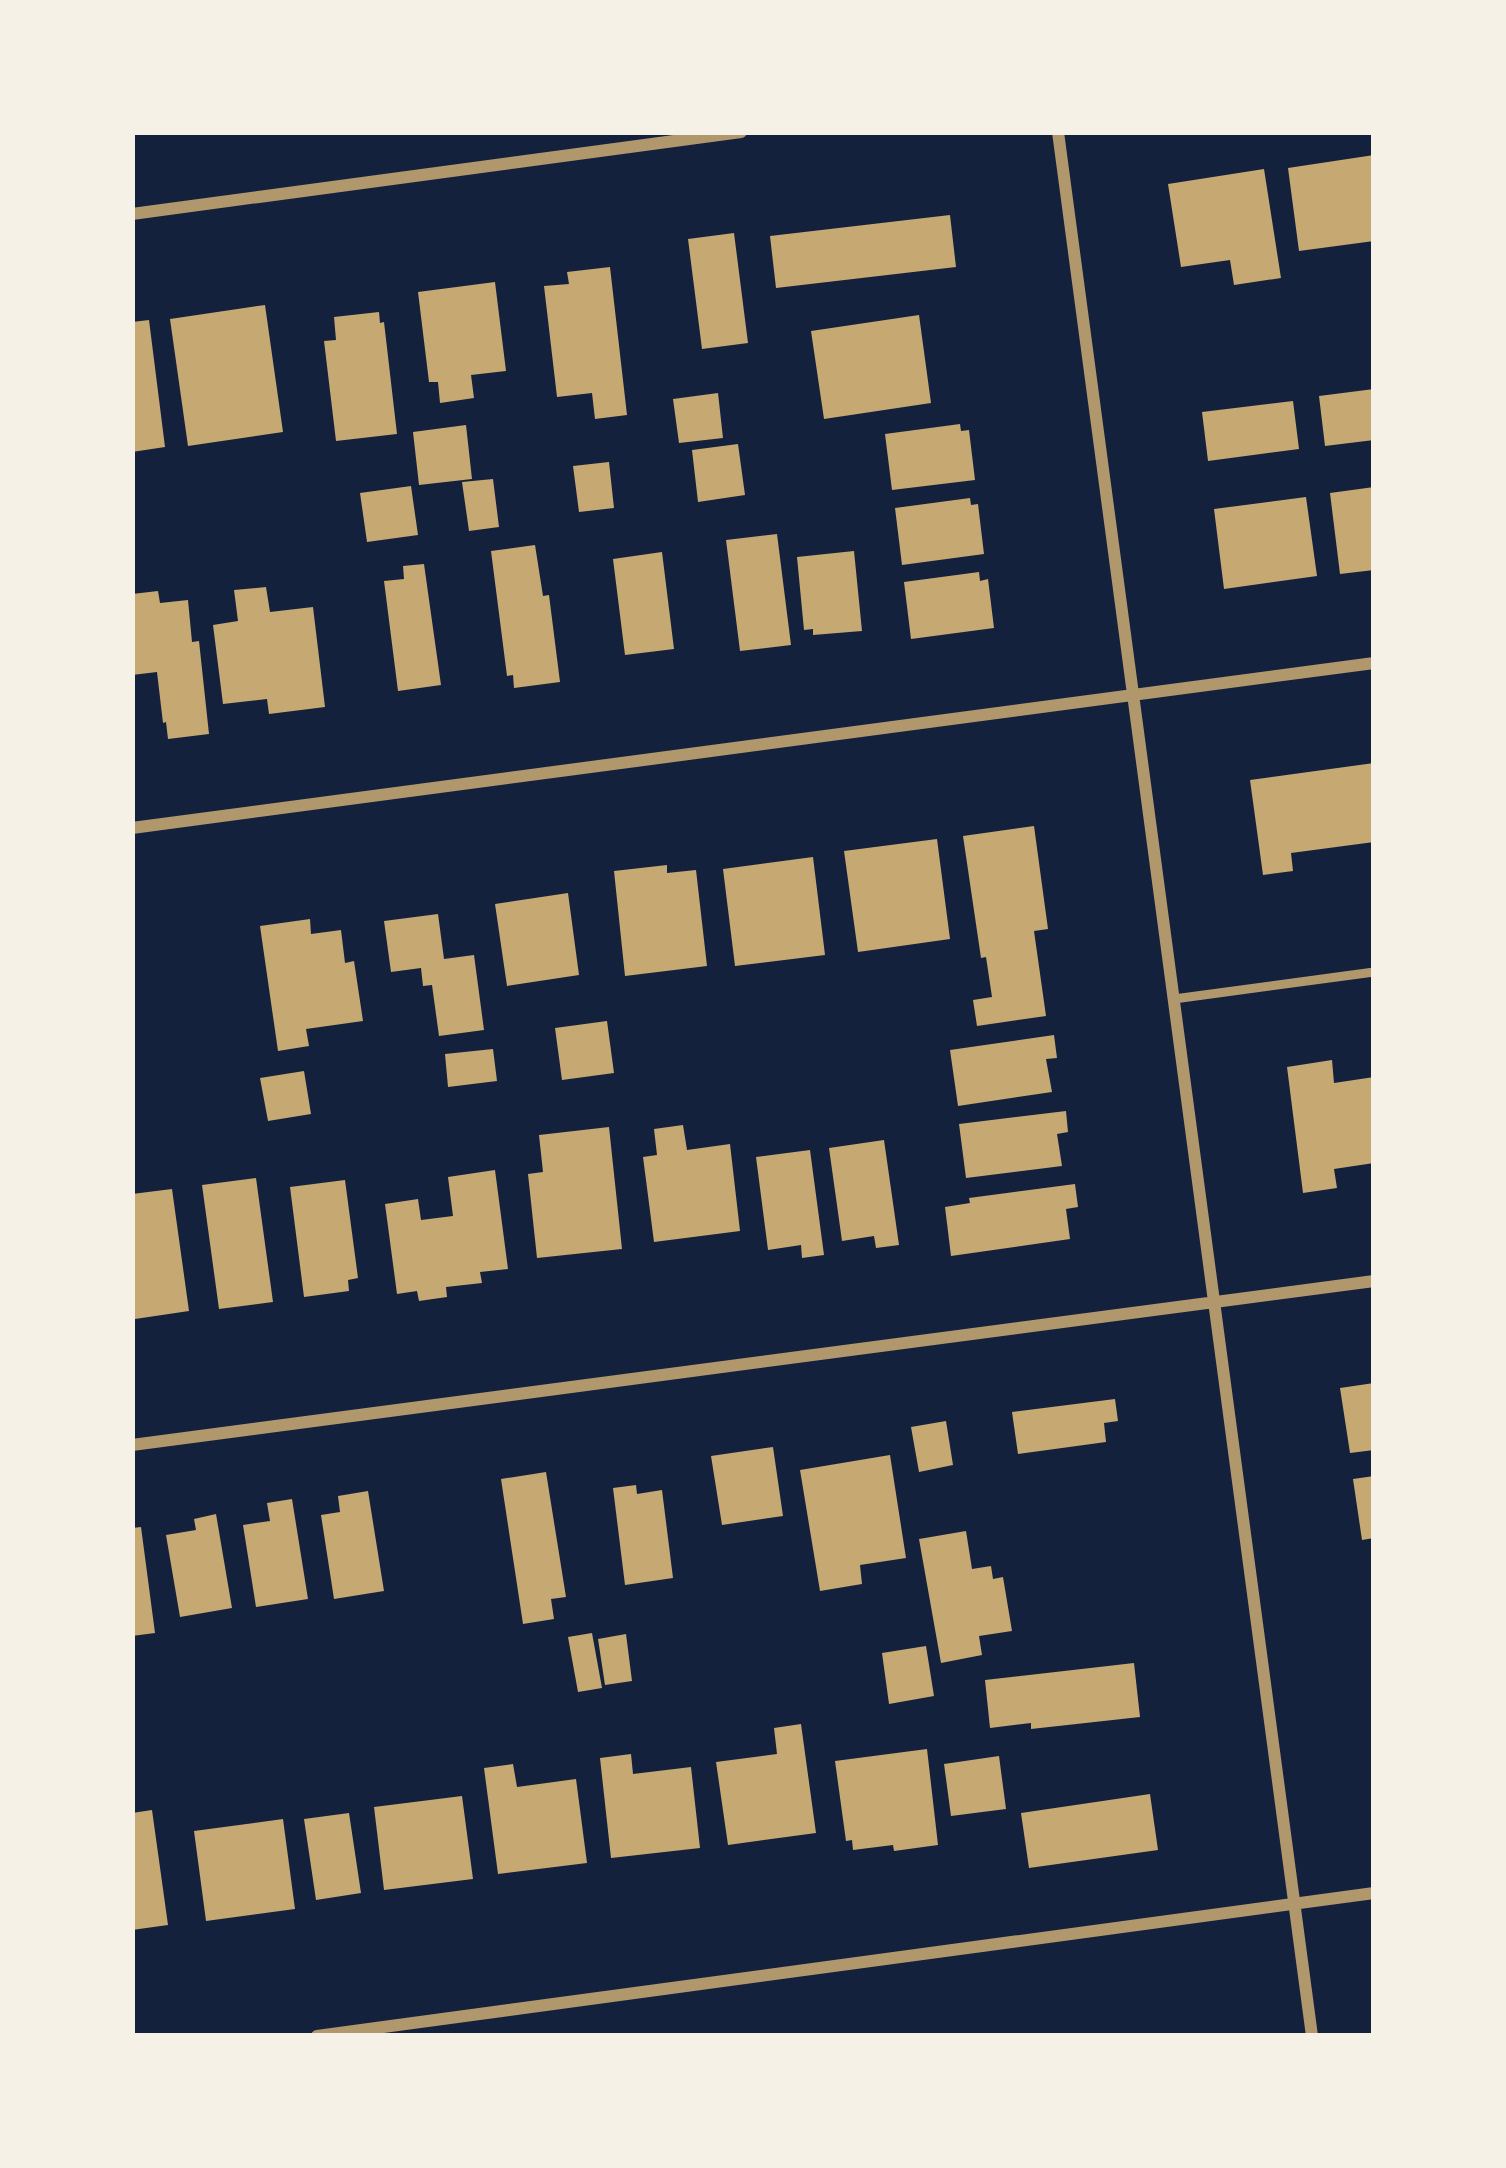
<svg xmlns="http://www.w3.org/2000/svg" width="1506" height="2168" viewBox="0 0 1506 2168" font-family="Jost,sans-serif">
  <style>
    .building { fill: #c6a872 }
    .lines { fill: none; stroke-linecap: round; stroke-linejoin: round }
    .service { stroke: #b1986c; stroke-width: 9 }
    .minor { stroke: #b1986c; stroke-width: 12 }
  </style>
  <rect width="100%" height="100%" fill="#14213d"/>
  <path class="building" d="M1374,155V241L1299,251L1288,168Z
    M1264,169L1281,278L1234,285L1230,260L1181,267L1168,184Z
    M950,215L956,267L776,288L770,236Z
    M734,233L748,343L702,349L688,239Z
    M610,267L627,415L595,419L592,393L557,397L544,286L569,284L567,272Z
    M495,282L506,371L471,375L474,398L440,403L438,382H429L418,292Z
    M265,305L283,432L188,446L170,319Z
    M379,312L380,323L384,322L397,434L336,441L324,341L336,340L334,317Z
    M919,315L931,403L824,419L811,331Z
    M149,320L165,447L132,452V322Z
    M1374,389V440L1325,446L1319,396Z
    M718,393L723,438L679,443L673,399Z
    M1293,401L1299,449L1208,461L1202,412Z
    M960,424L961,431L969,430L975,480L892,490L885,434Z
    M466,425L472,479L419,485L413,432Z
    M738,444L745,495L698,502L692,450Z
    M609,462L614,508L579,512L573,466Z
    M493,479L499,527L469,531L462,482Z
    M411,486L418,535L367,542L360,493Z
    M1374,487V570L1340,574L1330,493Z
    M1306,497L1317,576L1224,589L1214,509Z
    M970,498L971,505L978,504L984,554L902,565L895,508Z
    M777,534L791,645L740,651L726,540Z
    M535,545L543,596L549,595L560,682L514,688L513,675L507,676L491,551Z
    M854,551L862,631L813,635V629L804,630L797,557Z
    M662,552L674,649L625,655L613,559Z
    M424,564L441,685L398,691L384,581L404,579L403,566Z
    M979,572L980,581L988,579L994,628L911,639L904,582Z
    M266,587L270,612L313,607L325,707L269,714L267,699L223,704L213,625L238,621L234,590Z
    M158,591L160,603L188,600L192,642L199,641L209,734L168,739L166,722L163,723L157,672L132,675V594Z
    M1374,763V842L1291,853L1293,871L1263,875L1250,780Z
    M1034,826L1048,929L1034,931L1046,1016L977,1026L973,1000L992,997L986,957L981,958L963,836Z
    M937,839L950,939L858,952L844,851Z
    M813,857L825,955L735,966L723,869Z
    M667,865V873L696,870L707,966L625,976L614,871Z
    M568,893L579,975L507,986L495,904Z
    M438,914L444,959L474,955L484,1030L439,1036L432,985L423,986L421,968L391,972L384,921Z
    M310,919L311,934L341,930L345,963L354,961L363,1021L306,1029L309,1046L278,1051L260,926Z
    M607,1021L614,1073L562,1080L555,1028Z
    M1054,1035L1057,1058L1046,1059L1052,1092L958,1106L950,1050Z
    M493,1049L497,1081L448,1087L445,1054Z
    M1332,1060L1334,1083L1374,1077V1163L1334,1169L1337,1188L1303,1193L1287,1067Z
    M304,1071L311,1114L268,1121L260,1078Z
    M1066,1111L1068,1132L1057,1134L1062,1166L966,1178L959,1124Z
    M683,1125L687,1150L730,1144L740,1231L654,1242L643,1157L657,1155L654,1129Z
    M609,1127L622,1249L537,1258L528,1174L543,1172L539,1135Z
    M884,1140L899,1245L876,1248L874,1236L842,1241L829,1148Z
    M810,1150L824,1255L802,1258L801,1245L768,1250L756,1157Z
    M495,1170L508,1269L480,1272L482,1283L446,1287L447,1297L419,1301L417,1291L397,1294L385,1204L418,1199L421,1220L453,1216L448,1177Z
    M256,1178L273,1302L219,1309L202,1185Z
    M345,1180L358,1278L348,1280L349,1291L304,1297L290,1187Z
    M1075,1184L1078,1207L1066,1209L1070,1239L951,1256L945,1207L970,1203L969,1198Z
    M172,1189L189,1311L135,1319L132,1301V1194Z
    M1374,1383V1450L1350,1453L1340,1388Z
    M1115,1399L1118,1421L1104,1423L1106,1442L1018,1454L1012,1412Z
    M946,1421L953,1465L919,1472L911,1427Z
    M773,1447L783,1516L722,1525L711,1456Z
    M890,1455L906,1558L860,1565L862,1584L820,1591L800,1470Z
    M546,1472L566,1597L551,1599L554,1619L523,1624L501,1479Z
    M1374,1476V1538L1362,1540L1353,1479Z
    M636,1485L637,1494L662,1490L673,1578L625,1585L613,1488Z
    M368,1491L384,1591L334,1599L321,1515L340,1512L338,1496Z
    M292,1499L308,1599L256,1607L243,1525L270,1521L267,1503Z
    M216,1514L232,1608L180,1617L166,1535L196,1530L194,1519Z
    M141,1527L155,1633L132,1636V1528Z
    M966,1531L972,1569L991,1566L993,1579L1003,1577L1012,1631L979,1636L982,1655L941,1663L919,1539Z
    M592,1633L602,1688L578,1692L568,1637Z
    M626,1634L632,1681L605,1685L598,1639Z
    M926,1646L934,1696L889,1704L882,1653Z
    M1134,1663L1140,1717L1031,1729V1723L990,1728L985,1680Z
    M801,1724L816,1833L728,1845L716,1762L777,1754L774,1728Z
    M927,1749L938,1845L894,1851L893,1845L853,1850L852,1840L846,1841L835,1761Z
    M631,1754L633,1774L691,1767L700,1848L611,1858L600,1758Z
    M999,1756L1006,1809L951,1816L944,1764Z
    M513,1764L517,1787L576,1779L587,1863L498,1874L484,1768Z
    M1150,1794L1158,1850L1029,1868L1021,1813Z
    M462,1796L473,1879L384,1890L374,1807Z
    M152,1810L168,1925L132,1930V1813Z
    M349,1813L361,1893L316,1900L304,1819Z
    M283,1819L295,1909L206,1921L194,1831Z"/>
  <g class="lines">
    <path class="service" d="M1174,999L1374,972"/>
    <path class="minor" d="M1058,132L1312,2036
      M132,214L741,132
      M132,828L1374,663
      M132,1445L1374,1281
      M317,2036L1374,1893"/>
  </g>
  <rect width="1506" height="2168" fill="none" stroke="#f6f1e7" stroke-width="270"/>
</svg>
